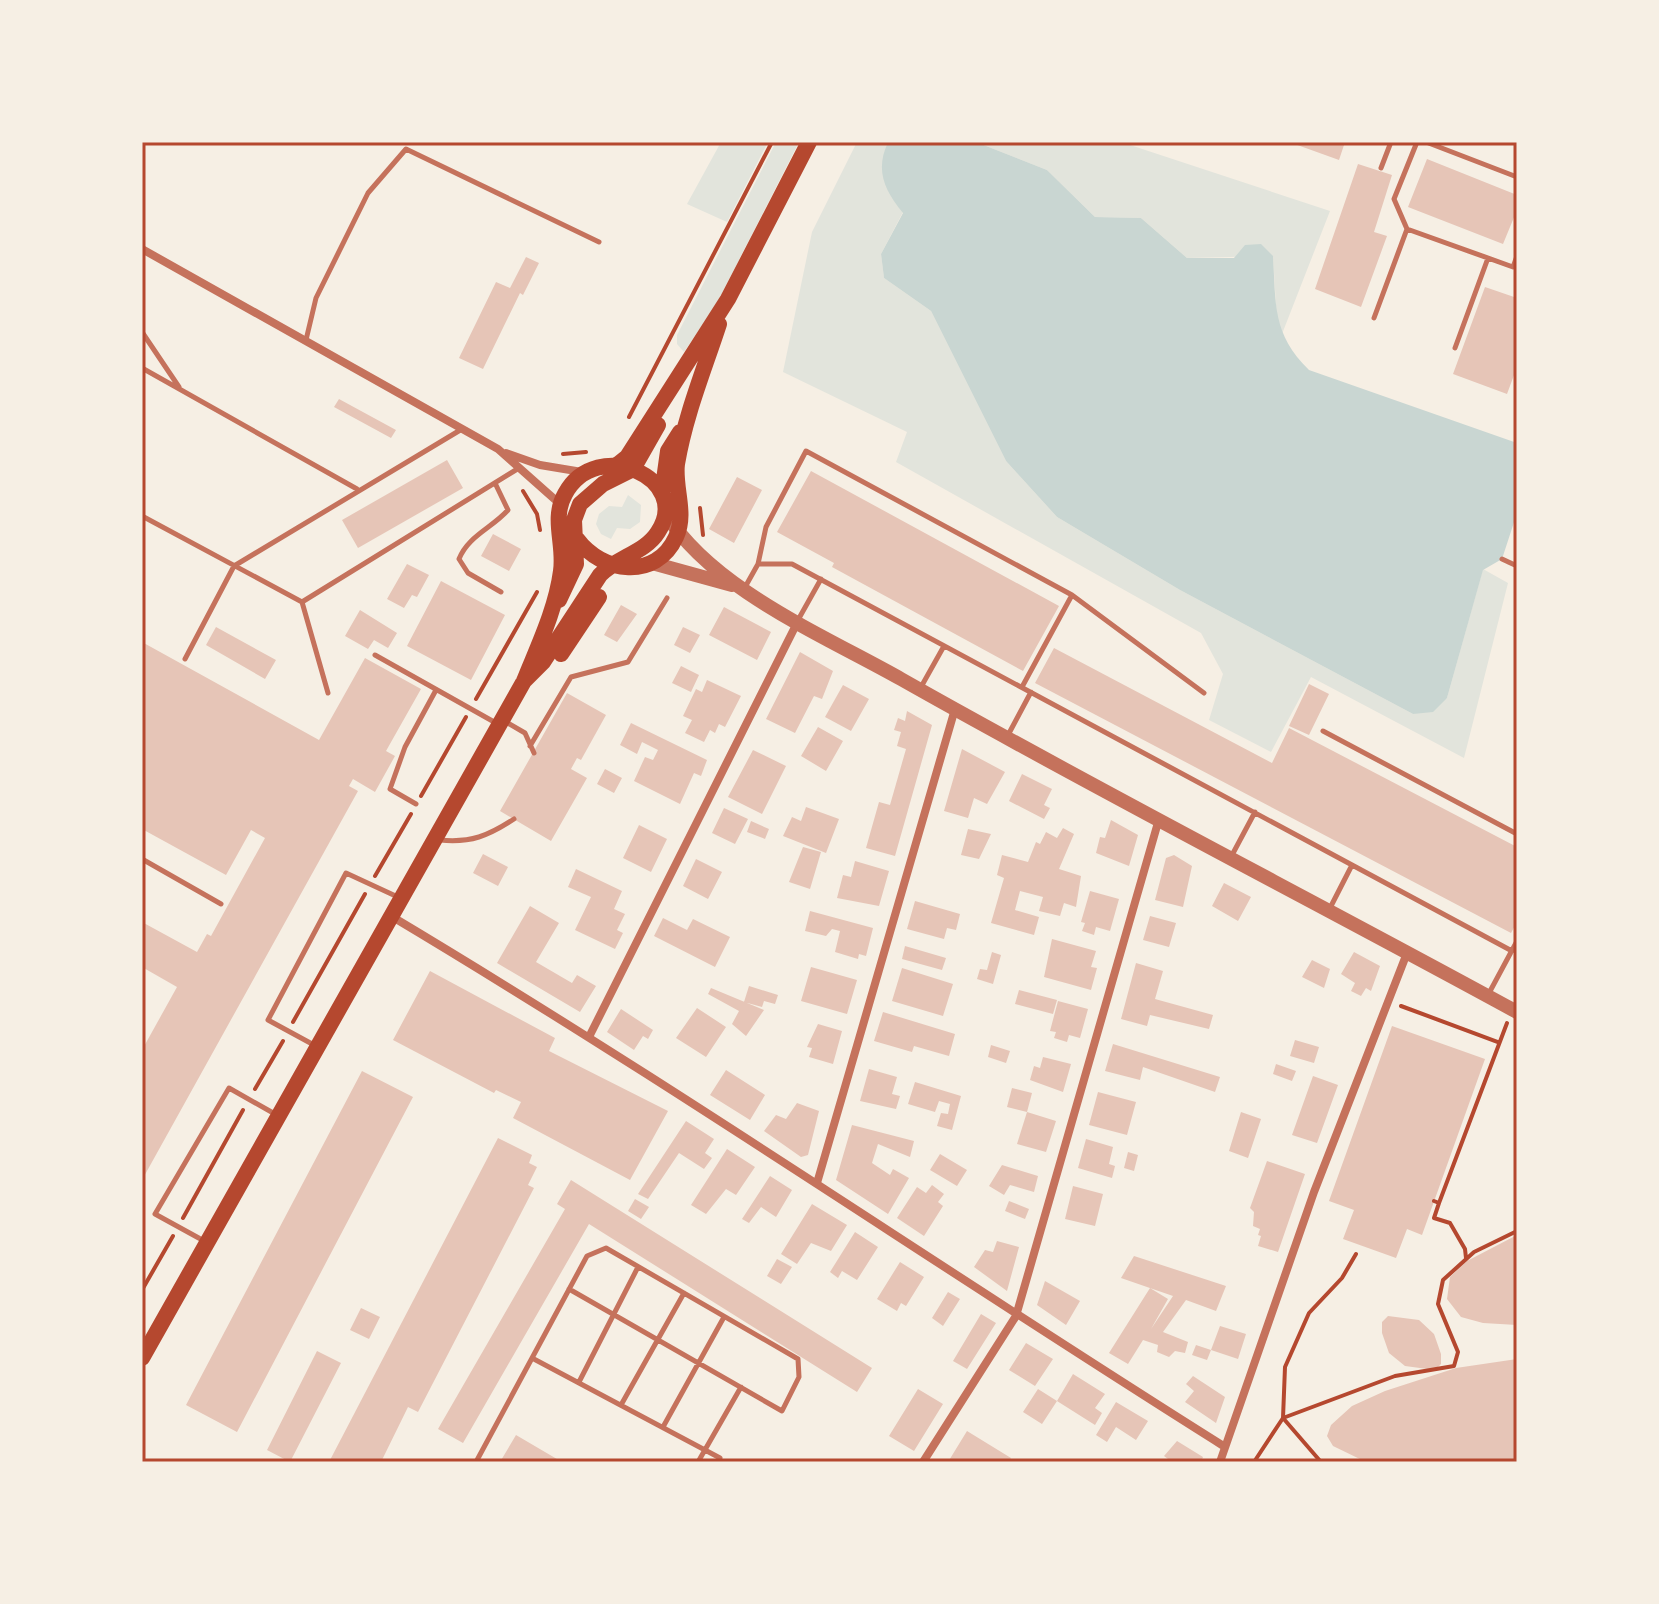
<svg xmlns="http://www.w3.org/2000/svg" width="1659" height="1604" viewBox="0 0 1659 1604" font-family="Overpass,sans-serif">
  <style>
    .green { fill: #e2e4dc }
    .water { fill: #c9d6d2 }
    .building { fill: #e6c5b7 }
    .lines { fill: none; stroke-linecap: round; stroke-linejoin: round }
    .path { stroke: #b5482f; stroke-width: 4 }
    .service { stroke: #c5725c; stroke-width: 5 }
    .minor { stroke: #c5725c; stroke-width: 8 }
    .tertiary { stroke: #c5725c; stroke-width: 14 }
    .secondary { stroke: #b5482f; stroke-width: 16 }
    .neatline { fill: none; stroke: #b5482f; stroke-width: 3 }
  </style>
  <rect width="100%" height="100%" fill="#f6efe4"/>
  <path class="green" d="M721,142H768L727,222L687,204Z
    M776,142H799L717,303L684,352L677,344V335Z
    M857,142H888C877,167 886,193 903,212L881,254L884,278L931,311L1006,461L1057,517L1180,590L1413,714L1447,698L1483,569L1508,583L1464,758L1311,677L1271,752L1209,720L1223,674L1201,633L896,462L907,432L783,372L812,232Z
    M976,142H1121L1330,211L1282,334L1277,322L1273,256L1187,258L1141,218L1095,217L1047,170Z
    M628,495L641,505L640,522L630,529L617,528L611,539L601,534L596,524L599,514L609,506L622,507Z"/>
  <path class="water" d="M888,142H976L1047,170L1095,217L1141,218L1187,258H1234L1245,245L1261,244L1273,256C1276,304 1272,334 1309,370L1517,443V513L1502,559L1483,570L1447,698L1433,712L1413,714L1180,590L1057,517L1006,461L931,311L884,278L881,254L903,213C884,190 875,170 888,142Z"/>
  <path class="building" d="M1289,142H1345L1339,160Z
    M1427,159L1517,195V210L1503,244L1408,207Z
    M1358,164L1392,175L1374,232L1387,236L1361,307L1315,289Z
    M526,257L539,263L523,295L520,293L483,369L459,358L496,282L510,288Z
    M1485,287L1517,298V367L1507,394L1453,374Z
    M339,399L396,430L391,438L334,407Z
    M447,460L463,488L358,548L342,520Z
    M811,471L1059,606L1023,671L832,567L834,563L777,532Z
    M737,477L762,490L734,543L709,529Z
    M493,534L521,549L509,571L481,556Z
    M407,564L429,575L417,597L412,595L404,608L387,599Z
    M441,581L505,615L471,680L407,646Z
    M621,605L637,614L617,642L604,635Z
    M724,607L771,632L757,660L709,635Z
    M360,610L397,633L388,648L374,640L368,649L345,636Z
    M216,627L276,660L265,679L206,645Z
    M683,627L700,635L690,653L674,645Z
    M142,642L319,740L365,658L421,689L386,751L395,756L375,792L353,779L349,786L358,791L142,1180V1050L177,987L142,967V922L197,952L207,934L211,936L265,838L251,830L226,875L142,829Z
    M1054,648L1272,763L1289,728L1517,847V922L1511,933L1035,683Z
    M800,652L833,671L822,699L814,696L795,733L766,719Z
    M681,666L699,675L691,692L672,683Z
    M707,680L741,696L725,727L719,724L715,733L710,730L704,742L685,733L692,720L683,716L696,689L702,692Z
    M1309,684L1329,694L1309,735L1289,726Z
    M843,685L869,699L851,731L825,717Z
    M567,693L606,715L581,760L577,758L571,769L587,778L551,841L500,811Z
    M907,711L932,725L895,856L866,848L879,802L890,805L906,749L897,746L901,732L894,730L898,718L905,721Z
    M631,723L707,760L701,776L694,773L680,804L634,781L645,757L653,760L658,750L642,742L637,754L620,745Z
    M818,727L843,741L826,771L801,756Z
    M962,749L1005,772L987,804L974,798L968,818L944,811Z
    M753,750L786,766L762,814L728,797Z
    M605,769L622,778L614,793L597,784Z
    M1022,774L1052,789L1044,805L1050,808L1044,819L1009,801Z
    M806,807L839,819L826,853L783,836L792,817L801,821Z
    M724,808L748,819L735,844L712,833Z
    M1111,820L1138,835L1129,866L1096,853L1100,837L1105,838Z
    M751,821L769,829L765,839L747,832Z
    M639,825L667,839L651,872L623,858Z
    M1063,828L1074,834L1059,869L1081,876L1076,907L1064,903L1060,916L1039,911L1043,897L1020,891L1015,910L1039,917L1034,935L991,923L1004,878L997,875L1002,855L1028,862L1036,842L1040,844L1046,832L1057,838Z
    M968,829L991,834L979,859L961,855Z
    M803,847L821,852L810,889L789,882Z
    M483,854L508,867L498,886L473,873Z
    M1174,855L1192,866L1183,907L1155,900L1166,858Z
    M696,859L722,872L708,899L683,886Z
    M855,861L889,871L879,906L837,898L843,875L851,877Z
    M576,869L622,891L614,909L625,914L617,930L623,933L615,949L575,930L591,897L568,887Z
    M1224,883L1251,897L1238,921L1212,906Z
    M1090,891L1119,899L1110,931L1096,927L1094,935L1082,931L1085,923L1081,922Z
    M915,901L960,914L956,930L947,928L944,939L907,929Z
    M530,906L559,923L536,962L572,983L577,975L596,986L580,1012L497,963Z
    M810,911L873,928L866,956L859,954L858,959L835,952L840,931L832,929L826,936L805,931Z
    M1150,916L1176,923L1169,947L1143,940Z
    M663,918L687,930L693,919L730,937L715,967L654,936Z
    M1052,939L1096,951L1091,967L1097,968L1091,990L1044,977Z
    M905,946L946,958L942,970L902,959Z
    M992,952L1001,955L993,984L977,979L980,969L987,970Z
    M1354,952L1380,966L1371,991L1366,988L1361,996L1351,991L1355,983L1341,974Z
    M1312,960L1330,969L1324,988L1302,977Z
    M1136,963L1163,971L1155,999L1213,1015L1209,1029L1150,1015L1147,1026L1121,1019Z
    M811,967L857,980L847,1014L801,1001Z
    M902,968L953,984L943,1016L892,1001Z
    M430,971L555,1038L549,1051L668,1111L630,1180L513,1118L521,1102L496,1090L494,1093L393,1040Z
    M749,986L778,995L775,1004L764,1001L762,1007L744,1002Z
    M711,988L764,1010L746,1036L732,1024L739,1011L708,994Z
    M1019,990L1057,1000L1053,1014L1015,1004Z
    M1058,1001L1088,1009L1080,1038L1069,1035L1067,1042L1054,1038L1056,1032L1050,1031Z
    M697,1008L726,1027L706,1057L676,1038Z
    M621,1009L653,1030L648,1039L643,1036L634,1050L607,1032Z
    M883,1012L955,1034L949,1056L914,1046L912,1052L874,1041Z
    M818,1024L842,1031L833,1064L809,1057L812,1048L807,1047Z
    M1392,1026L1485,1059L1422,1235L1407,1229L1396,1258L1343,1239L1354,1210L1329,1201Z
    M1295,1040L1319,1047L1314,1063L1290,1056Z
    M1113,1044L1220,1077L1215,1092L1143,1067L1140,1080L1105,1071Z
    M991,1045L1010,1051L1006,1063L988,1057Z
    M1043,1057L1071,1064L1063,1092L1030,1080L1034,1066L1040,1068Z
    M1276,1064L1296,1071L1292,1081L1273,1074Z
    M869,1069L897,1077L892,1094L900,1096L896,1109L860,1101Z
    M726,1070L765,1095L750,1120L710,1095Z
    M362,1071L413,1097L237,1432L186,1405Z
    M1313,1076L1338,1085L1317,1143L1292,1135Z
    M915,1082L961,1096L952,1130L937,1126L941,1113L948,1114L950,1104L939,1101L935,1112L908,1104Z
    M1012,1088L1032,1093L1027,1112L1007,1107Z
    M1098,1092L1136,1102L1127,1135L1089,1125Z
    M797,1103L819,1111L808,1155L801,1157L764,1131L776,1115L786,1119Z
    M1027,1112L1056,1121L1046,1152L1017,1144Z
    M1241,1112L1261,1119L1248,1158L1229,1151Z
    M686,1121L714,1139L705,1153L712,1158L704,1169L679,1153L648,1199L638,1194Z
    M852,1125L914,1141L910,1157L878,1144L872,1163L890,1175L893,1169L909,1178L888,1214L836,1180Z
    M498,1138L532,1155L529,1163L537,1167L528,1185L534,1188L418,1412L408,1407L381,1462H329Z
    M1086,1139L1113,1147L1109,1164L1115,1166L1112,1178L1078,1168Z
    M727,1149L755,1167L736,1195L726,1189L706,1214L691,1205Z
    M1128,1152L1138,1155L1134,1171L1124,1168Z
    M940,1154L967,1170L957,1186L930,1170Z
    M1267,1161L1305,1174L1278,1252L1258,1246L1261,1236L1258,1235L1260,1229L1253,1226L1254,1212L1250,1208Z
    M1002,1165L1038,1176L1034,1192L1010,1185L1004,1195L989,1186Z
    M770,1176L792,1190L776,1217L761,1207L749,1223L742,1219Z
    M571,1180L872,1368L857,1392L589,1224L463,1443L438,1429L565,1209L557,1204Z
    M932,1185L944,1194L938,1202L943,1206L924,1236L897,1218L917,1187L926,1193Z
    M1073,1186L1103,1194L1095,1226L1065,1219Z
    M635,1199L649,1207L641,1219L628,1211Z
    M1009,1201L1029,1209L1025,1219L1005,1211Z
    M812,1204L847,1225L831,1251L811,1243L797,1264L781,1254Z
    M855,1232L878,1247L857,1280L842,1271L838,1278L830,1272Z
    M1517,1235V1325L1483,1323L1461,1317L1447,1299L1450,1277L1467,1261Z
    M997,1241L1019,1247L1007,1291L974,1267L985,1250L993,1252Z
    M1134,1256L1226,1286L1216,1311L1186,1300L1163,1332L1188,1342L1185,1353L1175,1351L1169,1357L1157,1352L1158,1345L1143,1340L1128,1364L1109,1353L1150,1288L1168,1299L1151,1329L1173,1296L1121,1278Z
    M777,1259L792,1267L781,1284L767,1276Z
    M900,1262L924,1277L906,1306L901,1303L897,1311L877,1299Z
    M1045,1281L1080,1301L1066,1325L1037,1305Z
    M948,1292L960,1299L943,1326L932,1318Z
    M361,1308L380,1317L369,1339L350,1330Z
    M981,1314L996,1323L967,1369L953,1361Z
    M1388,1316L1419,1320L1434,1334L1441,1354V1364L1435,1370L1405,1366L1389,1353L1382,1333V1322Z
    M1220,1326L1246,1334L1238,1359L1211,1350Z
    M1026,1343L1053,1359L1035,1386L1009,1370Z
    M1196,1345L1211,1350L1207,1360L1192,1355Z
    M317,1351L341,1363L290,1462L267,1450Z
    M1517,1359V1462H1366L1333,1446L1327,1436L1331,1425L1352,1406L1385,1391L1456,1368Z
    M1073,1374L1105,1394L1095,1408L1102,1413L1095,1425L1057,1401Z
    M1193,1376L1225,1397L1216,1423L1185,1402L1194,1391L1186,1384Z
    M918,1389L943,1404L914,1451L889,1436Z
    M1038,1389L1057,1401L1042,1424L1023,1412Z
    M1116,1402L1148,1421L1136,1440L1116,1427L1107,1442L1096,1435Z
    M967,1431L1011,1458L1008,1462H948Z
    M516,1435L562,1462H500Z
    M1177,1441L1203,1457L1201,1462H1172L1164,1456Z"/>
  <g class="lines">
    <path class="path" d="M629,417L772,142
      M563,454L586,452
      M523,491L537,514L540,530
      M700,508L703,535
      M476,699L537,592
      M421,796L466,717
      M375,876L411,814
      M1401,1006L1498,1042
      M293,1022L365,894
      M255,1089L283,1041
      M1434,1201L1439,1203L1507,1023
      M1439,1203L1434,1218L1450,1223L1465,1249L1466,1258
      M183,1218L243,1110
      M142,1290L173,1236
      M1254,1462L1283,1418L1285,1367L1309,1313L1342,1278L1356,1254
      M1321,1462L1283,1418L1395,1376L1454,1366L1458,1352L1438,1304L1443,1280L1474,1252L1517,1231"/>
    <path class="service" d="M1417,142L1394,199L1407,229L1513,267L1517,256
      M1426,142L1517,177
      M1381,168L1391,142
      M1374,318L1407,229
      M142,332L179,387
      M306,340L316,298L368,193L406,149L599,242
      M1455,348L1488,258
      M142,368L357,489
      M495,483L508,510C492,528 468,536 459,559L468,573L501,592
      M142,516L302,602L328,693
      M1502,559L1517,566
      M758,564L766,527L806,451L1072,595L1204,693
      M744,589L758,564H792L1512,951
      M302,602L519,468
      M798,620L821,579
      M375,655L496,723
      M185,659L234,566L462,429
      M921,687L944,646
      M1022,687L1072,595
      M506,722L525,733L534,753
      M1323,731L1517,834
      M1007,737L1031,692
      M530,746L571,677L628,662L667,598
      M416,804L390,789L405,747L436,690
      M440,840C471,843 488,836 514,819
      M1231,857L1255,812
      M142,859L221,904
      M1329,910L1352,865
      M1488,995L1517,941
      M314,1045L268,1020L346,873L400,898
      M206,1242L155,1214L229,1088L275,1114
      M532,1358L720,1458
      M579,1382L638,1267
      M621,1405L684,1293
      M663,1427L724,1317
      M476,1462L587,1256L606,1248L798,1359L799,1377L782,1411L569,1289
      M698,1462L741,1387"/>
    <path class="minor" d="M142,249L498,449L560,504
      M506,453L540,465L582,472
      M391,916C674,1085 946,1272 1225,1447
      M589,1037L798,621
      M817,1183L955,709
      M923,1462L1016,1316L1159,819
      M1220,1462L1314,1192L1407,953"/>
    <path class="tertiary" d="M666,514C712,589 825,636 901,679C1104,794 1312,900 1517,1012
      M652,563L732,585"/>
    <path class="secondary" d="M617,465L627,457L728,299L809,142
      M662,494L668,451L680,432
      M577,539C602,573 656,581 676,537C687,513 674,488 677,464C685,416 704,370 719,324
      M559,600L576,564L574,520L580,504L603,484L633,469L658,425
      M561,654L599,597
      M142,1358L524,681C538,646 556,609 561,571C565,544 551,519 565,494C597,435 693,479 658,532C645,553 617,557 600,575L543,662L524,681"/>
  </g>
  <rect width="1659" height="1604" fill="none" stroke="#f6efe4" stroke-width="288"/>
  <rect x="144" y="144" width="1371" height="1316" class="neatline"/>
</svg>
